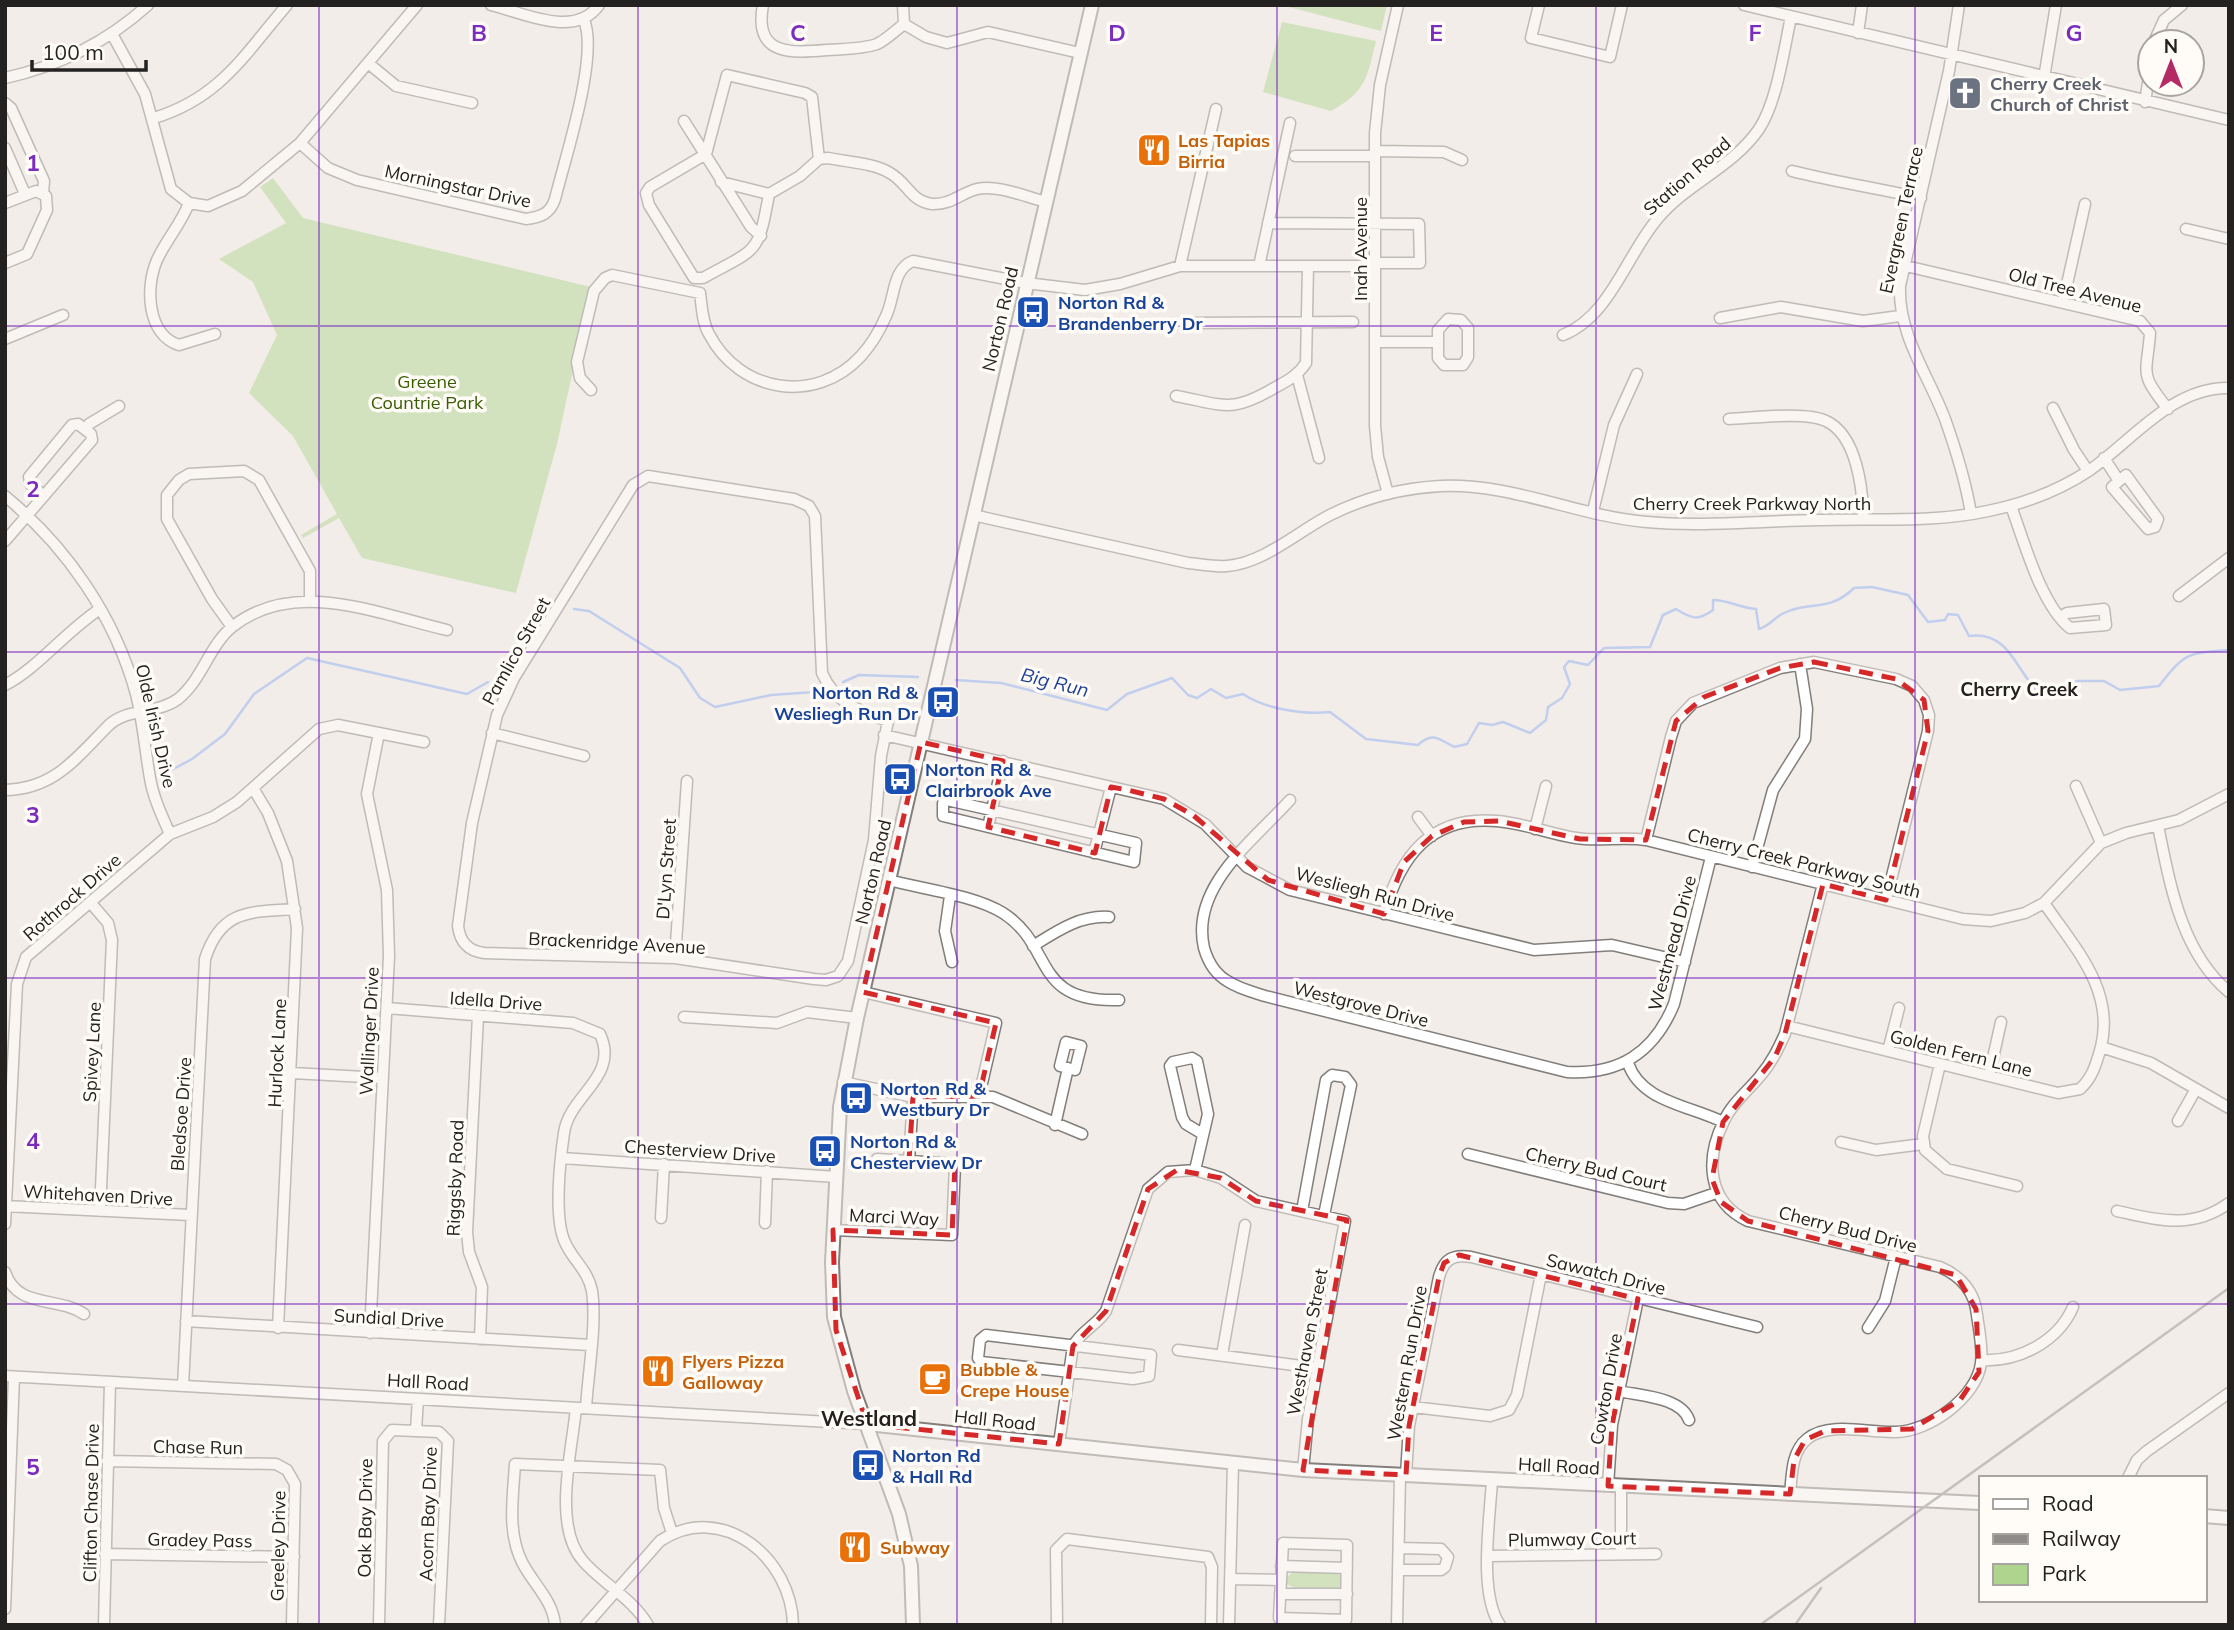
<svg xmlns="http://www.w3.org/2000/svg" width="2234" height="1630" viewBox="0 0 2234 1630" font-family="Mulish,sans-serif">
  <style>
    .green { fill: #aed48d }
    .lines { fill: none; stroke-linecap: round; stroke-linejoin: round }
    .stream { stroke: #86a9f4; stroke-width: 2.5 }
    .minor-casing { stroke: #827e7a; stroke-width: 13 }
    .major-casing { stroke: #827e7a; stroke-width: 16 }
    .minor { stroke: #fff; stroke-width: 10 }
    .major { stroke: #fff; stroke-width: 12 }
    .rail { stroke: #8e8b88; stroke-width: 2.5 }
    .marked { fill: none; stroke: #d62828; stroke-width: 5; stroke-dasharray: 14 9; stroke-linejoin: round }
    .grid { fill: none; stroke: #7b2cbf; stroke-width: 2; stroke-opacity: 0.55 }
    .labels { text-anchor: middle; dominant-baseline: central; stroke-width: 7; stroke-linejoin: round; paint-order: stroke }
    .worship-label { font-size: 18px; font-weight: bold; fill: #5b616d; stroke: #fffbf7; text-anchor: start }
    .food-label { font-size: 18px; font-weight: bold; fill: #c56008; stroke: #fffbf7; text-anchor: start }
    .street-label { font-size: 18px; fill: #232220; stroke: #fffbf7 }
    .transit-label { font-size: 18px; font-weight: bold; fill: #164399; stroke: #fffbf7; text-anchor: start }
    .park-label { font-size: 18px; fill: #385c02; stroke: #fffbf7 }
    .water-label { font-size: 19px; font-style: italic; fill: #1f4196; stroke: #fffbf7 }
    .neighbourhood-label { font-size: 19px; font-weight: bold; fill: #232220; stroke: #fffbf7 }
    .quarter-label { font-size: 21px; font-weight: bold; fill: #232220; stroke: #fffbf7 }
    .grid-label { font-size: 23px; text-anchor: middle; font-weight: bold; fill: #7b2cbf; stroke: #fffbf7; stroke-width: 7; stroke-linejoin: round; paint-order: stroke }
  </style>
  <rect width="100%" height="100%" fill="#f2ede8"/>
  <path class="green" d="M1281,5H1387L1381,31Z
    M1282,22L1376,41C1367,78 1366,92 1331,111L1263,92Z
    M273,178L303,218L591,287L557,444L516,593L362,558L339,518L303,538L301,535L337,514L293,436L249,393L277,335L253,282L219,259L286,223L260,187Z
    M1294,1571L1338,1572L1342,1577L1341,1586L1337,1589H1296L1287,1584V1577Z"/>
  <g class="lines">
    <path class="stream" d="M574,609L589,611L680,668L700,698L715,707L771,695L814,692
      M956,680L1001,683L1107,710L1127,694L1172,678L1188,695L1197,698L1211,689L1226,698L1243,694C1265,709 1304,715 1330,712L1366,739L1418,745C1432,732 1438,738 1454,747L1467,744L1479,723L1492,725L1503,722L1530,733L1546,720L1548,707L1562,698L1570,684L1564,667L1569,661L1588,665L1604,648L1650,647L1663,615L1676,609C1692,619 1698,621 1713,610V600C1729,600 1740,608 1756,609L1759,629C1769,626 1773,619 1782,614C1808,600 1829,613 1854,588L1872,587L1908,595L1928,622L1945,620L1948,614L1958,615L1969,636C2020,629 2017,695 2055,697L2065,686L2078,681H2104L2120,690L2159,686C2185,653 2186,653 2229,650
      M843,682L859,675L918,677
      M164,774L192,759L225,734L254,694L307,658L467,694L488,682"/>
    <g class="minor-casing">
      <path id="minor" d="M491,5C524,13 575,39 599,5
        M763,5C753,57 793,53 828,50C843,49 863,49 877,44C886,40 896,30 904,24L903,5
        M1539,5L1531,38L1610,57L1622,5
        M1744,5L2229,120
        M1959,5L1949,71L1900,286C1898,335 1928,374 1945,419C1956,450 1966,482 1971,514
        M904,24L926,37L947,43L988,32L1080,53
        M1858,33L1862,5
        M112,34L145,94L171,189L189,203L208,206L242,191L300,143L417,5
        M2154,42L2164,20L2182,5
        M368,63L396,86L472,103
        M5,78C59,66 107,42 148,5
        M2044,78L2056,5
        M2145,102L2150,70
        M5,103L11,108L44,181L43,193
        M154,118C220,98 244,55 287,5
        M684,121L751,227L761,236
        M300,143L328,168L357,180L526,219C541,217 550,214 555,199C565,158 599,56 584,20
        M5,148L25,194
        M1375,151L1444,152L1462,160
        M706,154L650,187L646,193L649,205L694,278H703C757,248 758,256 769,194
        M706,154L727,75L805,93L812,97L819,159
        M1295,156H1375
        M819,159L828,158C847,162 874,163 890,173C908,183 910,201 932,204C951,205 961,193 977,189C997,184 1026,197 1046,202
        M1792,171C1835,182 1877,188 1921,198
        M721,182L769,194L800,176L819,159
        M5,203L36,191L46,196L47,210L27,254L5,263
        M189,203C181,224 166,240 157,260C145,287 147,335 179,345L215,334
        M1268,223L1419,224L1420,263H1375
        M2186,229L2229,239
        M1180,266L1216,109
        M1259,266L1290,123
        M1906,266L2140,321L2150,333C2147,375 2138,372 2168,409
        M2063,302L2085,204
        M1720,318L1781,307L1863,321L1900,316
        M1448,319L1461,320L1468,328V357L1463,365H1444L1438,358V330Z
        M1191,323L1353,322
        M1563,335C1611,316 1627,253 1659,217C1688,183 1733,167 1759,129C1777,102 1784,49 1791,17
        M5,339L63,315
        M1375,342H1437
        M1297,375L1319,458
        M591,390L580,378L577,362L594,291L605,278L612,275L700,293C702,307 702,322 709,334C739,392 815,406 861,356C871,345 880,330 886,316C895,298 892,269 913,261L1026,283L1085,290L1120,284L1180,266H1375
        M1176,396C1225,405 1231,414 1276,387C1289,380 1298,375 1306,363L1308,266
        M2053,408L2074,450L2088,471
        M1729,419C1753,418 1806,411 1826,421C1857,435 1863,490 1863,519
        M86,429L89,424L119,406
        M2104,458L2119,481L2112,487L2148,529L2155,527L2158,519L2126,475L2119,481
        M648,476L794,499L809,506L815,516L822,673C835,703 859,711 888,721L881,756L874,840L848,961L838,976L826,980L814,979L675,958L484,953C468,951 460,942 458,926L472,823L497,715L514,678L633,485Z
        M1388,494L1378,457L1375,426V133L1380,85L1398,5
        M5,496C67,547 115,617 136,694C143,722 145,750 150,778C153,797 162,816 170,834
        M2011,506C2024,541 2041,605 2070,628L2106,625L2104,609L2067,613L2060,617
        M1593,511L1614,425L1637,374
        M973,515L1188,563C1201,564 1214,567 1227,566C1264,563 1297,532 1330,515C1364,498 1402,488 1441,486C1512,483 1577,516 1647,522C1698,527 1765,521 1818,520C1874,518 1933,523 1988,511C2023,504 2060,490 2090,470C2133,440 2172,387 2229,388
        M5,541L92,440L91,434L78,424L72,425L29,477L31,485L44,496
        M2179,596L2229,558
        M232,627L212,599L167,519V495L179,480L189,474L244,471L259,480L310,571V600
        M5,685C38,668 66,631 100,609
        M492,733L584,756
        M884,735L1164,799L1205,824L1247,867L1290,890L1534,950L1612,945L1685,962
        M2076,786L2101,843
        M253,788L268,813L287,861L297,928L278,1328
        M5,790C55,789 77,757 109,725C127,708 158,714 178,699C202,680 209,646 232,627C295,577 378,614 447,630
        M947,800L1136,843L1134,862L943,816V803Z
        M1290,800C1253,841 1190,887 1204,948C1208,962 1216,975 1229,982C1240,989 1253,992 1265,996L1567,1072C1619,1075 1654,1053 1674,1004L1711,857
        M1418,817L1432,836
        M2158,826C2170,884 2181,952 2229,992
        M988,827L1003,761
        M1535,829L1546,786
        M1646,840L1671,737L1676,721L1693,703L1780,668L1814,662L1896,679L1912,686L1924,700L1929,715L1928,731L1886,900
        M1094,853L1111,787
        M1752,867L1773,790L1805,739L1807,709L1800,664
        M889,880C922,889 974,895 1003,913C1055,946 1031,1003 1119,1000
        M950,896L945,931L952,962
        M90,902L108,923L112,940L100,1211
        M1384,914C1400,857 1430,815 1497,821C1523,823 1550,834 1576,838C1599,842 1622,836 1646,840L1963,919L1991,921L2025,913L2044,903L2101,843L2126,833L2179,820L2229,794
        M1033,946C1057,931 1080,915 1109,917
        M675,958L687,781
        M863,992L996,1023L979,1096
        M387,1008L573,1023L600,1034C620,1077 569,1095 564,1133C560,1160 554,1215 564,1240C571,1259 588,1269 592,1291C597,1325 588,1373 586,1408
        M478,1016L467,1232L469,1252L482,1287L480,1339
        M684,1017L777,1023L807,1012L857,1018
        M1787,1026L2058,1093L2080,1089C2093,1077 2096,1064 2101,1047C2115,990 2075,948 2044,903
        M1066,1042L1081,1046L1075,1070L1060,1066Z
        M2101,1047L2151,1063L2229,1108
        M1888,1051L1899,1008
        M1628,1063C1641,1102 1689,1105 1723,1122
        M1940,1064L1923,1136L1925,1150L1947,1169L2017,1186
        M292,1073L383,1078
        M1989,1076L2001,1022
        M843,1082L913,1097H993L1082,1134
        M2178,1121L2196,1089
        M1055,1125L1068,1068
        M1841,1142L1876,1150L1923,1144
        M1468,1154L1668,1203L1684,1204L1716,1193
        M562,1158L836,1177
        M909,1161L913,1097
        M1195,1170L1208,1114L1197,1061L1192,1058L1173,1062L1170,1066L1182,1117L1186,1124L1201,1133
        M5,1206L190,1215
        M1302,1211L1326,1080L1332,1075L1345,1077L1351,1085L1324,1215
        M2117,1211C2158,1220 2192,1230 2229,1203
        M661,1218L664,1164
        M765,1223L767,1171
        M5,1224L17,984L26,957L170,834L213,817L237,802L319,729L338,725L424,742
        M833,1230L952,1235L955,1164L877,1159
        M5,1272C17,1309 57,1296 84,1314
        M186,1321L590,1345
        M1868,1328L1885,1301L1896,1257
        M370,1333L389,956L387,890L367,794L379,733
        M986,1335L1151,1355L1149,1376L1133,1379L981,1362L978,1358L980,1340Z
        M1178,1350L1317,1368
        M1222,1355L1245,1225
        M1982,1360C2018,1362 2058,1342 2073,1307
        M5,1376L867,1424
        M183,1386L205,959C221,909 250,912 295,909
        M1619,1391C1641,1396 1681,1397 1689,1420
        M1413,1407L1490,1416L1509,1410L1517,1395L1541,1274
        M576,1408C572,1451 552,1526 583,1561C603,1584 632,1598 648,1625
        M416,1430L418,1399
        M1059,1444L1073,1346C1081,1331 1097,1325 1106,1311L1148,1189L1168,1172L1195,1170L1221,1178L1256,1201L1345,1221L1308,1419L1303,1470
        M107,1461L276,1464L287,1470L295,1484L292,1625
        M1406,1475L1409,1426L1439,1277C1444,1259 1453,1254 1471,1257L1757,1327
        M2128,1478L2137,1460L2147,1451L2229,1393
        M1492,1480C1490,1519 1478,1593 1500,1625
        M1608,1486L1612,1425L1638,1299
        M1790,1494C1792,1476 1791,1452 1807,1439C1829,1421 1869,1433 1895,1432C1929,1432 1977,1397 1981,1363C1983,1348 1979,1330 1977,1315C1975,1292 1961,1276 1940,1267L1748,1221C1707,1202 1705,1159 1724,1121C1732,1103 1749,1090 1761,1075C1772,1062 1778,1049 1785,1034L1823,884
        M1283,1543L1347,1545L1346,1620L1279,1618Z
        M105,1554L294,1557
        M1621,1554V1486
        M1489,1556L1656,1554
        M1281,1566L1347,1568
        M1398,1570H1441L1445,1567L1448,1557L1441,1549L1399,1548
        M1230,1579L1281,1580
        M1280,1594H1347
        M5,1609L14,1377
        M104,1625L110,1382
        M379,1625L383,1441L392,1430L439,1432L448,1441L439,1625
        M555,1625C553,1600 533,1584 522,1562C507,1532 513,1497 515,1464L660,1470L664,1508L672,1533
        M586,1625L660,1541C722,1500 792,1558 793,1625
        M1057,1625L1056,1550L1067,1539L1208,1557L1212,1567L1211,1625
        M1229,1625L1233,1464
        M1397,1625L1400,1475"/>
    </g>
    <g class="major-casing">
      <path id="major" d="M867,1424L1303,1470L1980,1503
        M2204,1516L2229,1518
        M913,1625L911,1566L899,1514L854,1391L834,1317L832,1262L840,1107L857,1018L1092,5"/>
    </g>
    <use href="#minor" class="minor"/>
    <use href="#major" class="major"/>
    <path class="rail" d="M1760,1625L2229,1288
      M1795,1625L1821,1588"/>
  </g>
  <path d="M0 0H2234V1630H0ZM1814,662L1896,679L1924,700L1928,731L1886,900L1823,884L1785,1034L1775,1057L1723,1122L1712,1179L1721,1202L1748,1221L1956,1275L1976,1309L1979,1372L1960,1400L1912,1429L1825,1431L1805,1440L1794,1460L1790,1494L1608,1486L1612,1425L1638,1299L1459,1255L1444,1263L1439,1277L1409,1426L1406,1475L1303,1470L1347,1220L1256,1201L1221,1178L1177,1170L1148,1189L1106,1311L1073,1346L1059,1444L867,1424L836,1330L833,1230L952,1235L955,1164L909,1161L913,1097L979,1096L996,1023L863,992L921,742L1003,761L988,827L1095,853L1111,787L1128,790L1164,799L1193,815L1268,880L1384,914L1404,862L1432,836L1464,822L1499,821L1580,839L1646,840L1676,721L1704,697L1780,668Z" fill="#f2ede8" fill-opacity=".55" fill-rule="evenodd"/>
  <path class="marked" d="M1814,662L1896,679L1924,700L1928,731L1886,900L1823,884L1785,1034L1775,1057L1723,1122L1712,1179L1721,1202L1748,1221L1956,1275L1976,1309L1979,1372L1960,1400L1912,1429L1825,1431L1805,1440L1794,1460L1790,1494L1608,1486L1612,1425L1638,1299L1459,1255L1444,1263L1439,1277L1409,1426L1406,1475L1303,1470L1347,1220L1256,1201L1221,1178L1177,1170L1148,1189L1106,1311L1073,1346L1059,1444L867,1424L836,1330L833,1230L952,1235L955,1164L909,1161L913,1097L979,1096L996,1023L863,992L921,742L1003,761L988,827L1095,853L1111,787L1128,790L1164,799L1193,815L1268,880L1384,914L1404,862L1432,836L1464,822L1499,821L1580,839L1646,840L1676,721L1704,697L1780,668Z"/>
  <path class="grid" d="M319,5V1625M638,5V1625M957,5V1625M1277,5V1625M1596,5V1625M1915,5V1625M5,326H2229M5,652H2229M5,978H2229M5,1304H2229"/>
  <defs>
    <g id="church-square" transform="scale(1.75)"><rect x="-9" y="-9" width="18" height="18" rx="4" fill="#6b7280" stroke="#fffbf7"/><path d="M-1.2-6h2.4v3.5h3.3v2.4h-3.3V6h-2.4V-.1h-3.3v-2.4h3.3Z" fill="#fff"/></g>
    <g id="restaurant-square" transform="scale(1.75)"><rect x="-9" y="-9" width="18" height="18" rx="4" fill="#e8710a" stroke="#fffbf7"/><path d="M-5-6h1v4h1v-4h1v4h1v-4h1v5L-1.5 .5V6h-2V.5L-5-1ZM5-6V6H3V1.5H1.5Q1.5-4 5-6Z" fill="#fff"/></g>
    <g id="bus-square" transform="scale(1.75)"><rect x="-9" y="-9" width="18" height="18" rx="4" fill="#1a4fb4" stroke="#fffbf7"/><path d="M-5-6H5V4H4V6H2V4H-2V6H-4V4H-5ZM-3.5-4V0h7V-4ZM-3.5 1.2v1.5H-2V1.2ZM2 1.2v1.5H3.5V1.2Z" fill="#fff"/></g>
    <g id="cafe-square" transform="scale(1.75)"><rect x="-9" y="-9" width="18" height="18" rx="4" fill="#e8710a" stroke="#fffbf7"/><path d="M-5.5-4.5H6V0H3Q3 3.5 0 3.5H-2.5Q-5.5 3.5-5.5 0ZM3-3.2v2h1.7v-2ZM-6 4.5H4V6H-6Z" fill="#fff"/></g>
  </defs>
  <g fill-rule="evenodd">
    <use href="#church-square" x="1965" y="93"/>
    <use href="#restaurant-square" x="1154" y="150"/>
    <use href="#bus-square" x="1033" y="312"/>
    <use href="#bus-square" x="943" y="702"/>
    <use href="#bus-square" x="900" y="779"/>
    <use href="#bus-square" x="856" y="1098"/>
    <use href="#bus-square" x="825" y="1151"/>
    <use href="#restaurant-square" x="658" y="1371"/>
    <use href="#cafe-square" x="935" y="1379"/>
    <use href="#bus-square" x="868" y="1465"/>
    <use href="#restaurant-square" x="855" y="1547"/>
  </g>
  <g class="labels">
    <g class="worship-label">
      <text x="1990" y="83">Cherry Creek<tspan x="1990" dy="21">Church of Christ</tspan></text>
    </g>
    <g class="food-label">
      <text x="1178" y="140">Las Tapias<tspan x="1178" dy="21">Birria</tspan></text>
      <text x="682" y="1361">Flyers Pizza<tspan x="682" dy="21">Galloway</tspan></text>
      <text x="960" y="1369">Bubble &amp;<tspan x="960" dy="21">Crepe House</tspan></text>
      <text x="880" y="1547">Subway</text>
    </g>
    <g class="street-label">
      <text transform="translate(1687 176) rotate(-41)">Station Road</text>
      <text transform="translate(458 186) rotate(12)">Morningstar Drive</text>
      <text transform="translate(1901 220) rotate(-78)">Evergreen Terrace</text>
      <text transform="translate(1360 249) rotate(-90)">Inah Avenue</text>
      <text transform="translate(2075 290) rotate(14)">Old Tree Avenue</text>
      <text transform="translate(1000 319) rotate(-77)">Norton Road</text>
      <text x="1752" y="503">Cherry Creek Parkway North</text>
      <text transform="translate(516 651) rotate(-61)">Pamlico Street</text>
      <text transform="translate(156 726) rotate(77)">Olde Irish Drive</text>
      <text transform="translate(1804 863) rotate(14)">Cherry Creek Parkway South</text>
      <text transform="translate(666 869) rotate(-86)">D'Lyn Street</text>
      <text transform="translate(873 872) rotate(-77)">Norton Road</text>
      <text transform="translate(1375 894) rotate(15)">Wesliegh Run Drive</text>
      <text transform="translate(72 897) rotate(-41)">Rothrock Drive</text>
      <text transform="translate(617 943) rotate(3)">Brackenridge Avenue</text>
      <text transform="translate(1672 943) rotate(-75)">Westmead Drive</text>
      <text transform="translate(496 1001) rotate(4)">Idella Drive</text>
      <text transform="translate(1361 1004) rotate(14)">Westgrove Drive</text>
      <text transform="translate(369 1031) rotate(-87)">Wallinger Drive</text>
      <text transform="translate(92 1052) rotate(-87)">Spivey Lane</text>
      <text transform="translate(277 1053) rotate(-87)">Hurlock Lane</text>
      <text transform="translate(1961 1053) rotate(14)">Golden Fern Lane</text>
      <text transform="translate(181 1114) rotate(-86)">Bledsoe Drive</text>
      <text transform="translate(700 1151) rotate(4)">Chesterview Drive</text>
      <text transform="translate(1596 1169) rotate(13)">Cherry Bud Court</text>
      <text transform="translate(455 1178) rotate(-88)">Riggsby Road</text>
      <text transform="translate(98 1195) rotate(3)">Whitehaven Drive</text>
      <text transform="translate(894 1217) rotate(3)">Marci Way</text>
      <text transform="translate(1848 1229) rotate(14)">Cherry Bud Drive</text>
      <text transform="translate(1606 1274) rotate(14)">Sawatch Drive</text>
      <text transform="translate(389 1318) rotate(3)">Sundial Drive</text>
      <text transform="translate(1307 1342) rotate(-79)">Westhaven Street</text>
      <text transform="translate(1407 1363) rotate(-80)">Western Run Drive</text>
      <text transform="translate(428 1382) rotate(3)">Hall Road</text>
      <text transform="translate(1606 1389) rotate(-80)">Cowton Drive</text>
      <text transform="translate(995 1420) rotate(6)">Hall Road</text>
      <text transform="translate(198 1447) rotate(1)">Chase Run</text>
      <text transform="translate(1559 1466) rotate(3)">Hall Road</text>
      <text transform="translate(91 1503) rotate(-89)">Clifton Chase Drive</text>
      <text transform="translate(428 1514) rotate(-88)">Acorn Bay Drive</text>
      <text transform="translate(365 1518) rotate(-89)">Oak Bay Drive</text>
      <text transform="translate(1572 1539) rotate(-1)">Plumway Court</text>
      <text transform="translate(200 1540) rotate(1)">Gradey Pass</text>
      <text transform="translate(278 1546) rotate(-89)">Greeley Drive</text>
    </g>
    <g class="transit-label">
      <text x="1058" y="302">Norton Rd &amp;<tspan x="1058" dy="21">Brandenberry Dr</tspan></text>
      <text x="918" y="692" text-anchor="end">Norton Rd &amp;<tspan x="918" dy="21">Wesliegh Run Dr</tspan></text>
      <text x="925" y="769">Norton Rd &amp;<tspan x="925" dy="21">Clairbrook Ave</tspan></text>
      <text x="880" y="1088">Norton Rd &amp;<tspan x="880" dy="21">Westbury Dr</tspan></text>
      <text x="850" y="1141">Norton Rd &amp;<tspan x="850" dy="21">Chesterview Dr</tspan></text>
      <text x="892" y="1455">Norton Rd<tspan x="892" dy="21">&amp; Hall Rd</tspan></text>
    </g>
    <g class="park-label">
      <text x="427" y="381">Greene<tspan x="427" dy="21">Countrie Park</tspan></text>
    </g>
    <g class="water-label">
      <text transform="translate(1055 682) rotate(14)">Big Run</text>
    </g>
    <g class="neighbourhood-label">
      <text x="2019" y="689">Cherry Creek</text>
    </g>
    <g class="quarter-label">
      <text x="869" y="1418">Westland</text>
    </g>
  </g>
  <g class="grid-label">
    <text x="479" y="41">B</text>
    <text x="798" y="41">C</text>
    <text x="1117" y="41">D</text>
    <text x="1436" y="41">E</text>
    <text x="1755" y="41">F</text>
    <text x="2074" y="41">G</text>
    <text x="33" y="171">1</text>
    <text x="33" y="497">2</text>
    <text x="33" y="823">3</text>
    <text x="33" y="1149">4</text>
    <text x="33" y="1475">5</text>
  </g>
  <rect width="2234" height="1630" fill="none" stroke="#232220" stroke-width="14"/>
  <rect x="1979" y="1476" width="228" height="126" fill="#fffbf7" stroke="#a7a4a1" stroke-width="2"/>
  <rect x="1993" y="1499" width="35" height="10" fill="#ffffff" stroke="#a7a4a1" stroke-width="2"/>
  <text x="2042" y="1511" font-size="21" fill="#232220">Road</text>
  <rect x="1993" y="1534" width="35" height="10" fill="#8e8b88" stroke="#a7a4a1" stroke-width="2"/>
  <text x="2042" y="1546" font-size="21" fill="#232220">Railway</text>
  <rect x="1993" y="1564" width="35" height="21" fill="#aed48d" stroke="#a7a4a1" stroke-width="2"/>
  <text x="2042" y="1581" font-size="21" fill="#232220">Park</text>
  <g transform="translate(2171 63)"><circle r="33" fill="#fffbf7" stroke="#a7a4a1" stroke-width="2"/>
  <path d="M0-5L12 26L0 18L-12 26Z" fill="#b42a65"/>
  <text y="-10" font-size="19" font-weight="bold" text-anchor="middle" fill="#232220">N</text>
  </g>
  <path d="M32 60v10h114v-10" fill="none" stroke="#232220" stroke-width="3.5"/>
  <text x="42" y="60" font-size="21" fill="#232220" stroke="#fffbf7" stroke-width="5" paint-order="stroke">100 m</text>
</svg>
